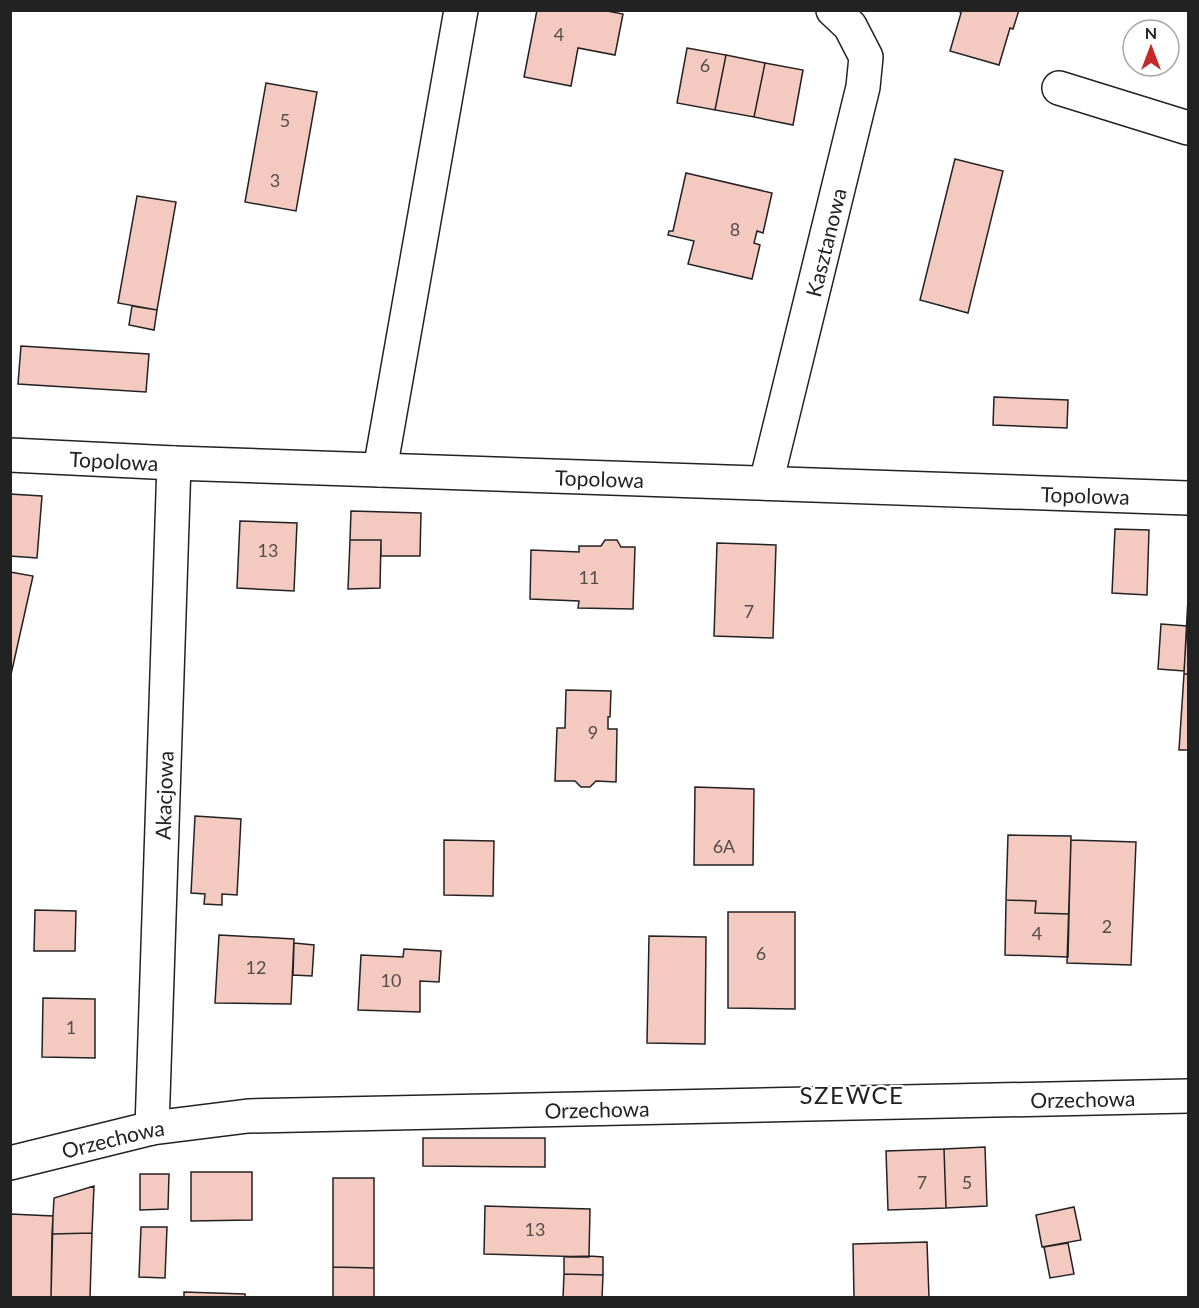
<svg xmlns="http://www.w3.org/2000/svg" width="1199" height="1308" viewBox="0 0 1199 1308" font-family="Lato,sans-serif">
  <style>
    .building { fill: #f3c9c0; stroke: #222; stroke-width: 1.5 }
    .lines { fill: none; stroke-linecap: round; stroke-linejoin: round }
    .minor-casing { stroke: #222; stroke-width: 36 }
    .minor { stroke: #fff; stroke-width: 33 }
    .labels { text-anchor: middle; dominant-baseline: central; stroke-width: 4.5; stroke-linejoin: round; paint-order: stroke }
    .number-label { font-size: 18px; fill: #564c4a }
    .street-label { font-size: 21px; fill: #222; stroke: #fff }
    .quarter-label { font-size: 24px; letter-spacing: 1.5px; fill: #222; stroke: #fff }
  </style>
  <rect width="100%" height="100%" fill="#fff"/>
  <path class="building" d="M537,10H602L623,14L615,55L578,48L571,86L524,77Z
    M958,10H1019L1013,29L1010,28L999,65L950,51L961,13Z
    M687,48L726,55L715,110L677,103Z
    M726,55L765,63L754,117L715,110Z
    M765,63L803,70L793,125L754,117Z
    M266,83L317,92L296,211L245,202Z
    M955,159L1003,171L968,313L920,300Z
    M686,173L772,193L763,233L757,231L754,243L760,245L752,279L688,264L694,241L668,235L669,231H673Z
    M137,196L176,202L157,310L118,303Z
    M132,306L157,310L154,330L129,325Z
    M21,346L149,354L146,392L18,384Z
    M994,397L1068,400L1067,428L993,425Z
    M10,494L42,496L37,558L10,556Z
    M351,511L421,513L420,556H381V540H350Z
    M240,521L297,523L294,591L237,588Z
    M1115,529L1149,530L1147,595L1112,593Z
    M350,540H381L380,588L348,589Z
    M605,540H617L621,547H635L633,609L578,608L579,601L530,599L531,550L579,552V546H601Z
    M717,543L776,545L773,638L714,636Z
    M10,572L33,576L10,679Z
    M1188,598V674H1184Z
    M1161,624L1187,626L1184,671L1158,669Z
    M1184,674H1188V750H1179Z
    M566,690L611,691L610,717H608V729H617L616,782L596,781L590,787H581L575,781H555L557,728H565Z
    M695,787L754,789L753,865H694Z
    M195,816L241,819L237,895L222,894V905L204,904L205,894L191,893Z
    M1008,835L1071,836L1069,914L1035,913L1036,901L1006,900Z
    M444,840L494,841L493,896L444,895Z
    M1071,840L1136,842L1131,965L1067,963Z
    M1006,900L1036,901L1035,913L1069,914L1068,957L1005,955Z
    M35,910L76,911L75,951H34Z
    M728,912H795V1009L728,1008Z
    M219,935L294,939L291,1004L215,1003Z
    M649,936L706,937L705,1044L647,1043Z
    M294,943L314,945L312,976L293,975Z
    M404,949L441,951L439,982L420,981V1012L358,1010L361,955L403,957Z
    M43,998L95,999V1058L42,1057Z
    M423,1138H545V1167L423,1166Z
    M985,1147L987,1206L946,1208L944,1149Z
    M944,1149L946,1208L888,1210L886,1151Z
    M191,1172H252V1220L191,1221Z
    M140,1174H169L168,1209L140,1210Z
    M333,1178H374V1268L333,1267Z
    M94,1186L92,1233L52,1234L54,1198Z
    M485,1206L590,1209L589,1257L484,1254Z
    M1074,1207L1081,1240L1042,1247L1036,1215Z
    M10,1214L53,1216L51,1298H10Z
    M141,1227H167L165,1278L139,1277Z
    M92,1233L90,1298H51L52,1234Z
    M927,1242L929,1297L854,1298L853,1244Z
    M1068,1243L1074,1274L1050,1278L1044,1247Z
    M589,1256L603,1257V1275L564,1274V1257Z
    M333,1267L374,1268V1298H333Z
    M564,1274L603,1275L602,1298H563Z
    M184,1292L245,1294V1298H184Z"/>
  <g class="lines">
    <g class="minor-casing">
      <g id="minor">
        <path d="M1059,88L1188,128"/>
        <path id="s1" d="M10,455L174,463L1188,498"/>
        <path d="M380,470L461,10"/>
        <path id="s2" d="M766,483L863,87L866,57L850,26L833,10"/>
        <path id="s3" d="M152,1128L174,463"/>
        <path id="s4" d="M10,1163L152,1128L248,1116L1188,1096"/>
      </g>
    </g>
    <use href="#minor" class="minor"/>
  </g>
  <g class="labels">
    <g class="number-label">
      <text x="559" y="34">4</text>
      <text x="705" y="65">6</text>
      <text x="285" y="120">5</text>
      <text x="275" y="180">3</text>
      <text x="735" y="229">8</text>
      <text x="268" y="550">13</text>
      <text x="589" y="577">11</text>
      <text x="749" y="611">7</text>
      <text x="593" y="732">9</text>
      <text x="724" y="846">6A</text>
      <text x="1107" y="926">2</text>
      <text x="1037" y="933">4</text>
      <text x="761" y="953">6</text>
      <text x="256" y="967">12</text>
      <text x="391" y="980">10</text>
      <text x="71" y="1027">1</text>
      <text x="922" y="1182">7</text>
      <text x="967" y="1182">5</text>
      <text x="535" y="1229">13</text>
    </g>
    <g class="street-label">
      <text stroke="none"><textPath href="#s2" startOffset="248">Kasztanowa</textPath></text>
      <text stroke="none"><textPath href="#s1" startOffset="104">Topolowa</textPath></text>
      <text stroke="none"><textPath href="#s1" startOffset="590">Topolowa</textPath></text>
      <text stroke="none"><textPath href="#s1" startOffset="1076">Topolowa</textPath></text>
      <text stroke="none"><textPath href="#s3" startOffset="333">Akacjowa</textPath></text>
      <text stroke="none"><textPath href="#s4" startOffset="1078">Orzechowa</textPath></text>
      <text stroke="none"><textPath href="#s4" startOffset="592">Orzechowa</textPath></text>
      <text stroke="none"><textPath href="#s4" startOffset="106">Orzechowa</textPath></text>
    </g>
    <g class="quarter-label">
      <text x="852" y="1094">SZEWCE</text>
    </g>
  </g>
  <rect width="1199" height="1308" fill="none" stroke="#222222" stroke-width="24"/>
  <g transform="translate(1151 48)"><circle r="28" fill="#ffffff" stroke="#a7a7a7" stroke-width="1.5"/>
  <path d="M0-4.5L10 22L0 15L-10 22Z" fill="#c62828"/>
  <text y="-9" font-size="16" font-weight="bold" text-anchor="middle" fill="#222222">N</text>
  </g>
</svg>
